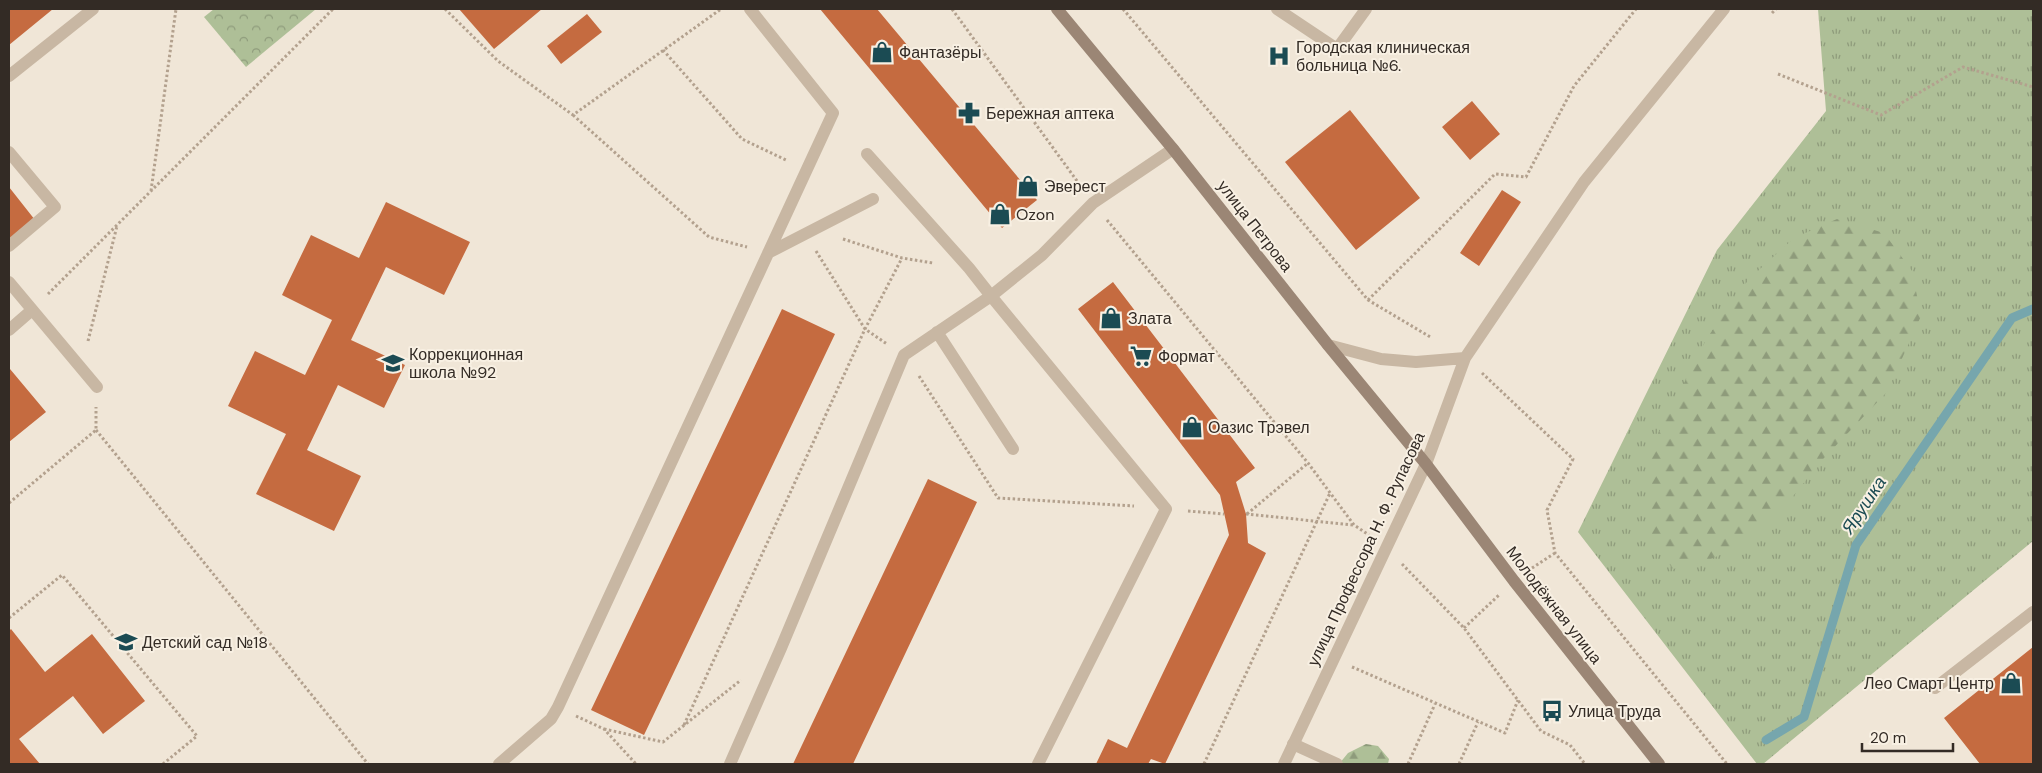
<svg xmlns="http://www.w3.org/2000/svg" width="2042" height="773" viewBox="0 0 2042 773" font-family="'DM Sans',sans-serif">
  <style>
    .grass { fill: url(#grass-tufts) }
    .forest { fill: url(#forest-firs) }
    .park { fill: url(#park-crowns) }
    .lines { fill: none; stroke-linecap: round; stroke-linejoin: round }
    .stream { stroke: #76a6ad; stroke-width: 9 }
    .building { fill: #c56b40 }
    .path { stroke: #b3a18e; stroke-width: 3; stroke-dasharray: 2.5 2.5; stroke-linecap: butt }
    .service { stroke: #c8b7a3; stroke-width: 12 }
    .minor { stroke: #c8b7a3; stroke-width: 12 }
    .secondary { stroke: #9b8675; stroke-width: 12 }
    .labels { text-anchor: middle; dominant-baseline: central; stroke-width: 4; stroke-linejoin: round; paint-order: stroke }
    .poi-label { font-size: 16px; fill: #332b25; stroke: #f8f0e3; text-anchor: start }
    .street-label { font-size: 16px; fill: #332b25; stroke: #f8f0e3 }
    .water-label { font-size: 18px; font-style: italic; fill: #1b4b53; stroke: #f8f0e3 }
  </style>
  <defs>
    <pattern id="grass-tufts" width="24" height="20" patternUnits="userSpaceOnUse" patternTransform="scale(1.25)"><rect width="24" height="20" fill="#aebf97"/><path d="M3 7l-1-3M5 7V3M7 7l1-3M15 17l-1-3M17 17v-4M19 17l1-3" fill="none" stroke="#8e9b7b"/></pattern>
    <pattern id="forest-firs" width="22" height="20" patternUnits="userSpaceOnUse" patternTransform="scale(1.25)"><rect width="22" height="20" fill="#aebf97"/><path d="M5 1l3.5 6h-7zM16 11l3.5 6h-7z" fill="#8e9b7b"/></pattern>
    <pattern id="park-crowns" width="20" height="18" patternUnits="userSpaceOnUse" patternTransform="scale(1.25)"><rect width="20" height="18" fill="#aebf97"/><path d="M2 6a3 3 0 1 1 6 0M12 15a3 3 0 1 1 6 0" fill="none" stroke="#8e9b7b"/></pattern>
  </defs>
  <rect width="100%" height="100%" fill="#f0e6d7"/>
  <path class="grass" d="M1818,9H2033V541L1763,764H1757L1578,532L1717,250L1826,111Z"/>
  <path class="forest" d="M1837,219L1884,233L1912,271L1921,316L1887,392L1824,458L1777,516L1736,548L1704,562L1673,569L1650,539L1651,448L1707,338L1749,279L1794,238Z
    M1366,744L1378,746L1389,759L1388,764H1339L1348,753Z"/>
  <path class="park" d="M214,9H316L246,67L204,17Z"/>
  <g class="lines">
    <path class="stream" d="M1766,740L1804,717L1856,545L2012,318L2033,309"/>
  </g>
  <path class="building" d="M9,9H53L9,45Z
    M459,9H542L494,49Z
    M820,9H877L1037,200L1002,228Z
    M587,14L602,32L561,64L547,46Z
    M1472,101L1500,134L1470,160L1442,127Z
    M1350,110L1420,198L1356,250L1285,162Z
    M9,187L35,220L9,242Z
    M1502,190L1521,202L1479,266L1460,253Z
    M386,202L470,242L444,295L386,267L351,340L405,365L384,408L338,385L307,450L361,476L334,531L256,494L286,434L228,406L255,351L305,375L332,320L282,295L311,235L359,258Z
    M1113,282L1255,468L1236,482L1246,514L1248,543L1266,553L1165,764L1151,759L1148,764H1096L1108,739L1127,748L1229,535L1220,495L1078,309Z
    M782,309L835,334L644,735L591,710Z
    M10,369L46,412L9,442V370Z
    M928,479L977,502L853,764H793Z
    M11,629L45,672L92,634L145,701L103,734L73,696L19,739L40,764H9V631Z
    M2033,647V764H1980L1944,718Z"/>
  <g class="lines">
    <path class="path" d="M445,9L498,61L573,115L721,9
      M952,9L1080,185
      M1123,9L1368,300L1432,338
      M1772,13L1776,9
      M663,50L742,139L788,161
      M1778,74L1881,115L1963,67L2033,87
      M573,115L709,237L747,247
      M151,191L176,9
      M1107,220L1308,463L1354,525L1369,535
      M843,239L902,258L933,263
      M816,251L865,329L887,344
      M48,294L333,9
      M1368,300L1495,174L1526,177L1574,86L1636,9
      M88,341L117,226
      M1482,373L1573,459L1547,510L1555,553L1727,764
      M919,376L998,498L1134,506
      M96,430L368,764
      M9,503L96,430V407
      M1188,511L1224,514
      M1246,514L1353,525
      M1247,514L1308,463
      M1402,564L1464,628L1541,731L1570,745L1585,764
      M1532,568L1555,553
      M9,618L62,575L197,736L163,764
      M1464,628L1499,595
      M1352,667L1505,733L1518,700
      M576,716L604,729L636,764
      M684,725L865,329L902,258
      M604,729L663,742L741,680
      M1204,764L1330,493
      M1408,764L1435,704
      M1459,764L1478,722"/>
    <path class="service" d="M1277,9L1337,49L1366,9
      M9,76L93,9
      M9,152L55,207L9,246
      M768,253L873,199
      M9,282L97,387
      M9,330L32,310
      M937,332L1013,449
      M1935,688L2033,612
      M1293,744L1337,764
      M499,764L551,719L558,707L833,113L750,9
      M730,764L781,648L904,355L991,296L969,268L867,154
      M1038,764L1166,509L991,296L1042,255L1093,203L1173,149"/>
    <path class="minor" d="M1328,345L1381,359L1416,362L1465,358
      M1284,764L1426,464L1465,358L1584,182L1724,9"/>
    <path class="secondary" d="M1057,9L1173,149L1328,345L1426,464L1514,581L1659,764"/>
  </g>
  <defs>
    <g id="shop-bare" transform="scale(1.725)"><path d="M-5-2.5h2.3a2.7 3.5 0 0 1 5.4 0H5L5.5 6h-11ZM-1.5-2.5h3a1.5 2.3 0 0 0-3 0Z" fill="#1b4b53" stroke="#f8f0e3" stroke-width="2.5" paint-order="stroke"/></g>
    <g id="hospital-bare" transform="scale(1.725)"><path d="M-5-5h3v3.5h4V-5h3V5h-3V1.5h-4V5h-3Z" fill="#1b4b53" stroke="#f8f0e3" stroke-width="2.5" paint-order="stroke"/></g>
    <g id="pharmacy-bare" transform="scale(1.725)"><path d="M-2-6h4v4h4v4h-4v4h-4v-4h-4v-4h4Z" fill="#1b4b53" stroke="#f8f0e3" stroke-width="2.5" paint-order="stroke"/></g>
    <g id="supermarket-bare" transform="scale(1.725)"><path d="M-6-5.5h2.5l.6 2H6L4.5 2H-2.5L-4.4-4H-6ZM-1.5 3.2a1.3 1.3 0 1 0 .1 0ZM3 3.2a1.3 1.3 0 1 0 .1 0Z" fill="#1b4b53" stroke="#f8f0e3" stroke-width="2.5" paint-order="stroke"/></g>
    <g id="school-bare" transform="scale(1.725)"><path d="M0-5L7-2L0 1L-7-2ZM-4 1L0 2.5L4 1V4Q0 6-4 4Z" fill="#1b4b53" stroke="#f8f0e3" stroke-width="2.5" paint-order="stroke"/></g>
    <g id="bus-bare" transform="scale(1.725)"><path d="M-5-6H5V4H4V6H2V4H-2V6H-4V4H-5ZM-3.5-4V0h7V-4ZM-3.5 1.2v1.5H-2V1.2ZM2 1.2v1.5H3.5V1.2Z" fill="#1b4b53" stroke="#f8f0e3" stroke-width="2.5" paint-order="stroke"/></g>
  </defs>
  <g fill-rule="evenodd">
    <use href="#shop-bare" x="882" y="52"/>
    <use href="#hospital-bare" x="1279" y="56"/>
    <use href="#pharmacy-bare" x="969" y="113"/>
    <use href="#shop-bare" x="1028" y="186"/>
    <use href="#shop-bare" x="1000" y="214"/>
    <use href="#shop-bare" x="1111" y="318"/>
    <use href="#supermarket-bare" x="1141" y="356"/>
    <use href="#school-bare" x="393" y="363"/>
    <use href="#shop-bare" x="1192" y="427"/>
    <use href="#school-bare" x="126" y="642"/>
    <use href="#shop-bare" x="2011" y="683"/>
    <use href="#bus-bare" x="1552" y="711"/>
  </g>
  <g class="labels">
    <g class="poi-label">
      <text x="1296" y="47">Городская клиническая<tspan x="1296" dy="18">больница №6.</tspan></text>
      <text x="899" y="52">Фантазёры</text>
      <text x="986" y="113">Бережная аптека</text>
      <text x="1044" y="186">Эверест</text>
      <text x="1016" y="214">Ozon</text>
      <text x="1128" y="318">Злата</text>
      <text x="409" y="354">Коррекционная<tspan x="409" dy="18">школа №92</tspan></text>
      <text x="1158" y="356">Формат</text>
      <text x="1208" y="427">Оазис Трэвел</text>
      <text x="142" y="642">Детский сад №18</text>
      <text x="1994" y="683" text-anchor="end">Лео Смарт Центр</text>
      <text x="1568" y="711">Улица Труда</text>
    </g>
    <g class="street-label">
      <text transform="translate(1255 226) rotate(52)">улица Петрова</text>
      <text transform="translate(1366 549) rotate(-65)">улица Профессора Н. Ф. Рупасова</text>
      <text transform="translate(1554 605) rotate(52)">Молодёжная улица</text>
    </g>
    <g class="water-label">
      <text transform="translate(1864 505) rotate(-56)">Ярушка</text>
    </g>
  </g>
  <rect width="2042" height="773" fill="none" stroke="#332b25" stroke-width="20"/>
  <path d="M1862 743v8h91v-8" fill="none" stroke="#332b25" stroke-width="2.5"/>
  <text x="1870" y="743" font-size="15" fill="#332b25" stroke="#f8f0e3" stroke-width="4" paint-order="stroke">20 m</text>
</svg>
